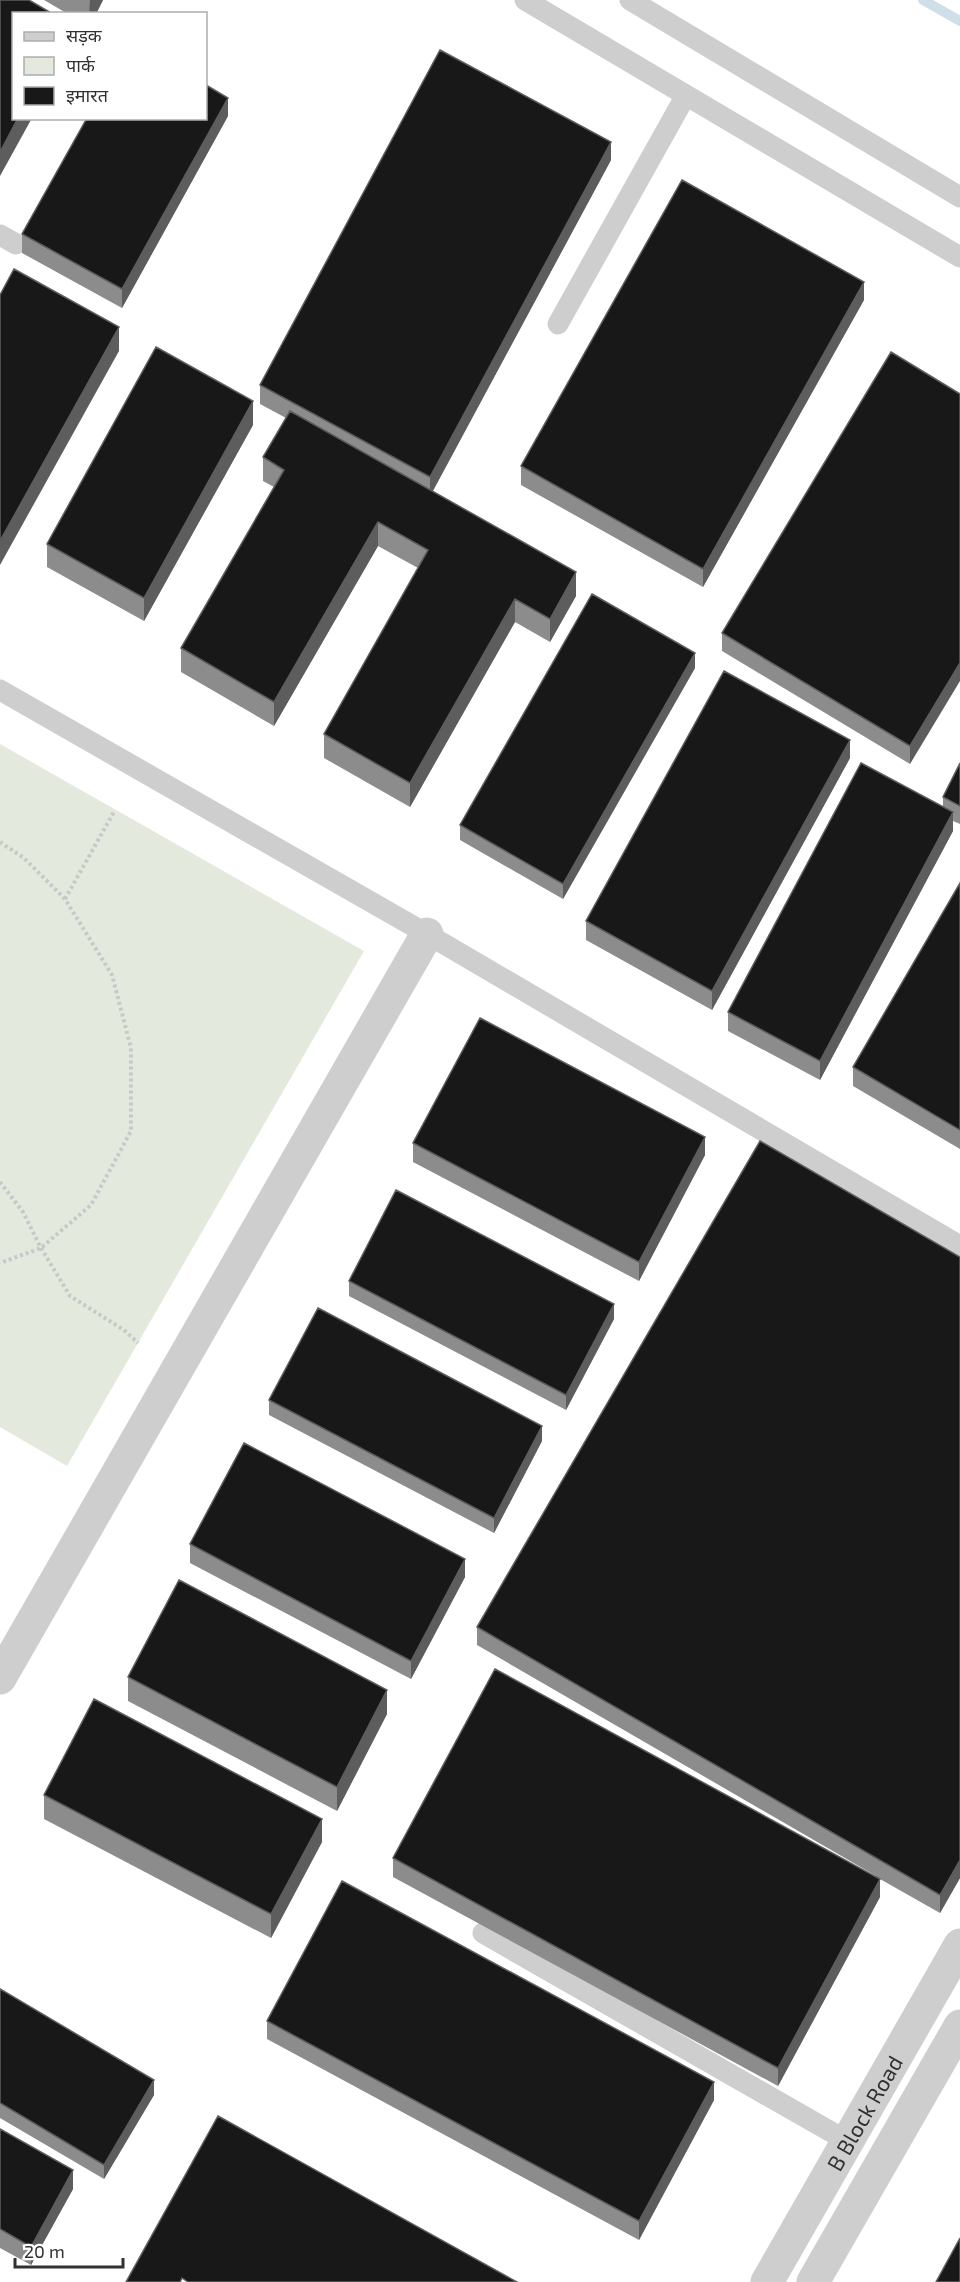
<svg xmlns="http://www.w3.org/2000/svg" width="960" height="2282" viewBox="0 0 960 2282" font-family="'Exo 2','Noto Sans Devanagari',sans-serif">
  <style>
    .green { fill: #e4e9de }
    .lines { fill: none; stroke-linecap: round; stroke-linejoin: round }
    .stream { stroke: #cfdfea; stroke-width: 10 }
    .path { stroke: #c8c8c8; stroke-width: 4; stroke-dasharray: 3 3; stroke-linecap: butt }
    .service { stroke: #cecece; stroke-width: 21 }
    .minor { stroke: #cecece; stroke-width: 33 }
    .tertiary { stroke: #cecece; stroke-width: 33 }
    .wall { fill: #8c8c8c }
    .shaded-wall { fill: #5d5d5d }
    .building { fill: #181818; stroke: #5d5d5d; stroke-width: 1.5 }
    .labels { text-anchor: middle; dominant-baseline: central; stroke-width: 6; stroke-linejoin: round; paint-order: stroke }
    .street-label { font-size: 22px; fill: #313131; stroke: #fff }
  </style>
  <rect width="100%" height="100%" fill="#fff"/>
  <path class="green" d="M0,744L364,951L67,1466L0,1427Z"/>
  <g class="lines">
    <path class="stream" d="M923,0L960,21"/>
    <path class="path" d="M0,842L24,858L65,899L112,975L131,1048V1131L91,1205L41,1248L0,1263
      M65,899L115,810
      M0,1182L23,1212L41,1248L70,1296L124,1330L138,1343"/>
    <path class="service" d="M525,0L960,257
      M630,0L960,197
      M0,235L16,244
      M558,324L686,95
      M0,690L427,934L960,1246
      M483,1933L847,2141"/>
    <path class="minor" d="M0,1678L427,934"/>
    <g class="tertiary">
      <path id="s1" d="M767,2282L960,1945"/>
      <path d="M813,2282L960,2026"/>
    </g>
  </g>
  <path class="wall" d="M44,0H103L96,14H68Z
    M228,116L122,308L22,253V234Z
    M611,160L433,491L576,596L550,642L515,622L410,807L324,758V734L418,568L378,546L274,726L181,672V648L274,487L263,481V457L286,418L260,404V385Z
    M864,300L703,587L521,485V466Z
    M960,394L910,764L722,651V633Z
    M253,425L144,621L47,567V544Z
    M695,668L563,899L460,840V825Z
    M850,758L712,1010L586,940V921Z
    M960,763V824L953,821V831L820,1080L728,1031V1012L943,807V797Z
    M960,883V1149L853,1086V1067Z
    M413,1143L705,1155L639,1281L413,1162Z
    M960,1257V1878L940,1913L880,1879V1897L778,2086L393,1877V1858L876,1876L477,1645V1627Z
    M349,1281L614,1319L566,1410L349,1296Z
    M269,1400L542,1441L494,1533L269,1415Z
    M190,1544L465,1577L411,1679L190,1563Z
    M128,1677L387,1714L337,1811L128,1701Z
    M44,1795L322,1842L271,1938L44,1819Z
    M0,1989L154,2095L104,2179L0,2118Z
    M267,2021L714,2100L639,2240L267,2039Z
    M0,2129L73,2189L31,2265L0,2248Z"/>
  <path class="shaded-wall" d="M90,0H103L96,14H89Z
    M228,98V116L122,308V289Z
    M18,118H32L0,176V152Z
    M611,142V160L430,496V477Z
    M864,282V300L703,587V569Z
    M119,327V351L0,565V541Z
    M253,401V425L144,621V598Z
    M378,522V546L274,726V702Z
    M576,572V596L550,642V619Z
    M515,599V622L410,807V783Z
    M695,653V668L563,899V884Z
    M960,663V681L910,764V746Z
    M850,740V758L712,1010V991Z
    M953,812V831L820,1080V1061Z
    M705,1137V1155L639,1281V1262Z
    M614,1304V1319L566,1410V1395Z
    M542,1426V1441L494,1533V1518Z
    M465,1559V1577L411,1679V1661Z
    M387,1690V1714L337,1811V1787Z
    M322,1819V1842L271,1938V1914Z
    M960,1860V1878L940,1913V1895Z
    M880,1879V1897L778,2086V2068Z
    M154,2080V2095L104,2179V2165Z
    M714,2082V2100L639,2240V2221Z
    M73,2170V2189L31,2265V2247Z"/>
  <path class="building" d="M0,0H29L53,14H14V118H18L0,152Z
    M440,50L611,142L430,477L260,385Z
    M206,85L228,98L122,289L22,234L87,118H206Z
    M682,180L864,282L703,569L521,466Z
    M14,269L119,327L0,541V295Z
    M156,347L253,401L144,598L47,544Z
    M891,352L960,394V663L910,746L722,633Z
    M290,411L576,572L550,619L515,599L410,783L324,734L428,550L378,522L274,702L181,648L284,470L263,457Z
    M592,594L695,653L563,884L460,825Z
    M724,671L850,740L712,991L586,921Z
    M861,763L953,812L820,1061L728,1012Z
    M960,763V806L943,797Z
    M960,883V1130L853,1067Z
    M480,1018L705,1137L639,1262L413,1143Z
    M760,1141L960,1257V1860L940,1895L477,1627Z
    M396,1190L614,1304L566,1395L349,1281Z
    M318,1308L542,1426L494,1518L269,1400Z
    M244,1443L465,1559L411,1661L190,1544Z
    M179,1580L387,1690L337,1787L128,1677Z
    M495,1669L880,1879L778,2068L393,1858Z
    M94,1699L322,1819L271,1914L44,1795Z
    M342,1881L714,2082L639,2221L267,2021Z
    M0,1989L154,2080L104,2165L0,2103Z
    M218,2116L517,2282H188L182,2278L180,2282H126Z
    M0,2129L73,2170L31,2247L0,2229Z
    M960,2238V2282H936Z"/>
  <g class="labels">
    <g class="street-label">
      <text stroke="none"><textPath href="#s1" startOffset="195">B Block Road</textPath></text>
    </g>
  </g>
  <rect x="12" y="12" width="195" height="108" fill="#ffffff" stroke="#adadad" stroke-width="1.5"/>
  <rect x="24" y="32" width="30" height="9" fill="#cecece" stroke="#adadad" stroke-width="1.5"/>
  <text x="66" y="42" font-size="18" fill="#313131">सड़क</text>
  <rect x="24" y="57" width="30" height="18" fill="#e4e9de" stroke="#adadad" stroke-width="1.5"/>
  <text x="66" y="72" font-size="18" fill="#313131">पार्क</text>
  <rect x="24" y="87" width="30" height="18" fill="#181818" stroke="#adadad" stroke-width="1.5"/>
  <text x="66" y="102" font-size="18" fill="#313131">इमारत</text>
  <path d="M15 2258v9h108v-9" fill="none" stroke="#313131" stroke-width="3"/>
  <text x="24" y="2258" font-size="18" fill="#313131" stroke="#ffffff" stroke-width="4.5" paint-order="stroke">20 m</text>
</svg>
